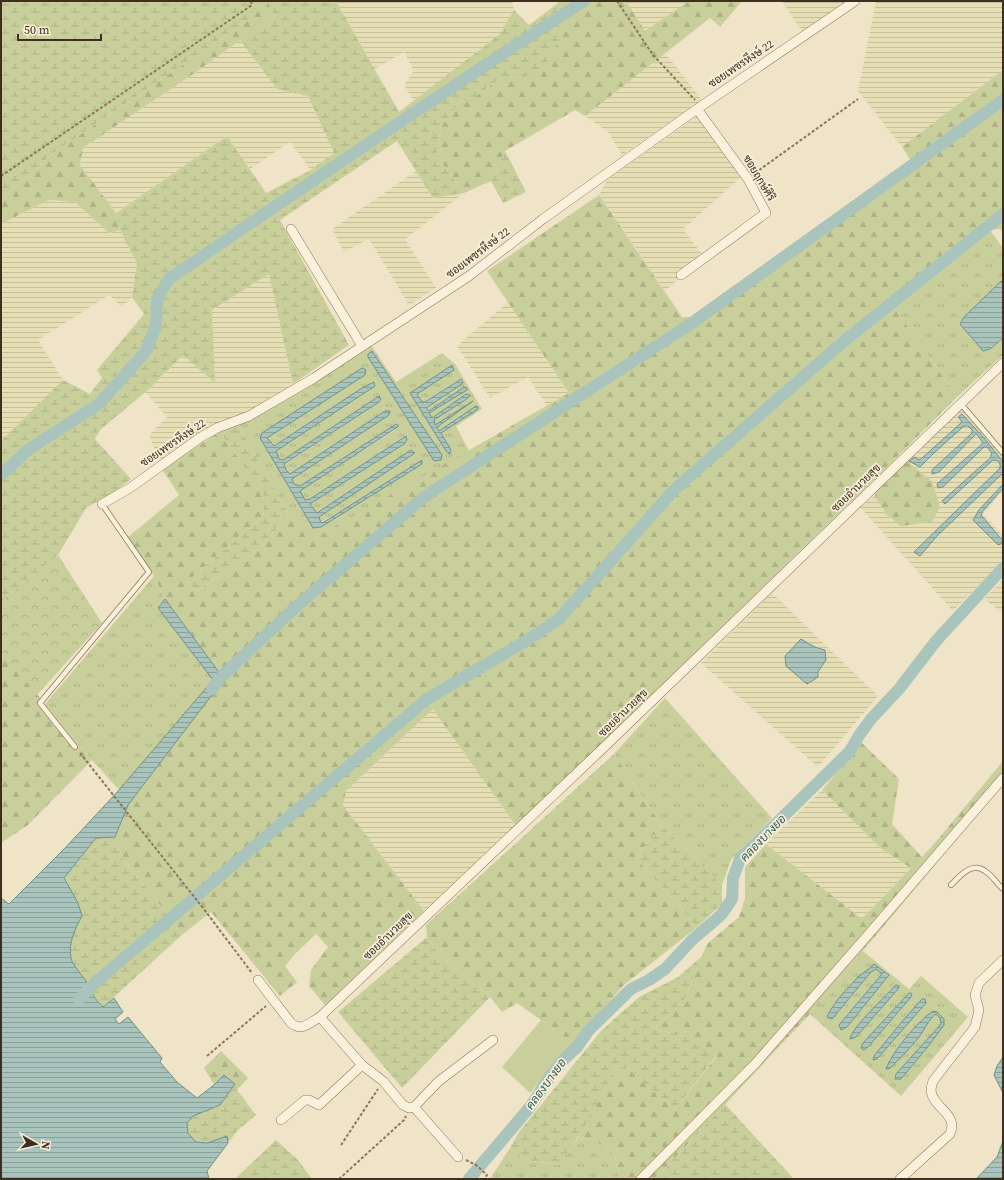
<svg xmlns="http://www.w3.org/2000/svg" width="1004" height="1180" viewBox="0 0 1004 1180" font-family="'Source Serif 4',Sarabun,serif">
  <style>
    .farmland { fill: url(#farmland-rules); fill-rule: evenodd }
    .grass { fill: url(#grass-tufts); fill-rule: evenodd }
    .forest { fill: url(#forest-firs) }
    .wetland { fill: url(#wetland-marsh) }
    .park { fill: url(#park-crowns) }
    .garden { fill: #c9cf9b }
    .water { fill: url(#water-rules); stroke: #6f938a }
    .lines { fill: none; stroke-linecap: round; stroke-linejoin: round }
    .canal { stroke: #a9c4bc; stroke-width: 12 }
    .lane-casing { stroke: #8d765c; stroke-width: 6 }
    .street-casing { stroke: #8d765c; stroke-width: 10 }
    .path { stroke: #8d765c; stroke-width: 2; stroke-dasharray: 3 2; stroke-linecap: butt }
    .lane { stroke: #faf1dc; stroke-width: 4.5 }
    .street { stroke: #faf1dc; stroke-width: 9 }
    .labels { text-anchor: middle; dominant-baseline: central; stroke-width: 3.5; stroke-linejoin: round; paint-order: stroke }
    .street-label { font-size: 11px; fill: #3d2e20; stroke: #f7eed8 }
    .water-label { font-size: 12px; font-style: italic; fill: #2f5d5a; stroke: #f7eed8 }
  </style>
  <defs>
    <pattern id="farmland-rules" width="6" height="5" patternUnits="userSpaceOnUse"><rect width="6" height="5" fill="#e6deb5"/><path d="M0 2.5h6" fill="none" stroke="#c6bf9b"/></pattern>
    <pattern id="grass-tufts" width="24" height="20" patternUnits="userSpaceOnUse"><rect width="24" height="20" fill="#c9cf9b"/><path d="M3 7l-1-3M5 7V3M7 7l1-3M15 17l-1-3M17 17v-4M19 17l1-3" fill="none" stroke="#aeb285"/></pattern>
    <pattern id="forest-firs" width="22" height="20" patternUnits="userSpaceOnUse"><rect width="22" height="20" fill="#c9cf9b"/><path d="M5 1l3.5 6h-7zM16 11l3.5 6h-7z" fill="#aeb285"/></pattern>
    <pattern id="wetland-marsh" width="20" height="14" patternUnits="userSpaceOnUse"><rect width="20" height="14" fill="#c9cf9b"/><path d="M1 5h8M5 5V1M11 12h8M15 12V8" fill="none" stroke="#aeb285"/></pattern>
    <pattern id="park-crowns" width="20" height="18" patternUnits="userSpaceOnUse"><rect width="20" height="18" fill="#c9cf9b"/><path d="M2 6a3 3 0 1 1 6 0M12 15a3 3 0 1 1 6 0" fill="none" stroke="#aeb285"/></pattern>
    <pattern id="water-rules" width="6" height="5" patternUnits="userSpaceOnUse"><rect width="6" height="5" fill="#a9c4bc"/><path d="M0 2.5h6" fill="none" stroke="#8ba098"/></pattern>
  </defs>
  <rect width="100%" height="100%" fill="#f0e4c8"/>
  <path class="farmland" d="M336,1H512L514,10L500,34L414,101L404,85L414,71L404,52L375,69Z
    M622,1H689L645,32L628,4Z
    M782,1H849L803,33Z
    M876,1H1003V70L902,147L858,91Z
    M240,40L277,89L308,96L334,153L311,170L290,142L250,169L227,136L116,213L80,165L83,148L199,70Z
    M665,53L702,100L622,155L608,132L585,116Z
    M703,112L747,172L683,229L704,257L665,291L599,195L608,179Z
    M416,171L433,198L464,193L405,239L436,288L409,305L369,239L344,252L332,229Z
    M49,200L75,202L109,233L120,230L137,263L132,297L122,307L109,295L38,340L63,380L1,441V224Z
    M269,274L293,384L238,425L220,432L162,469L149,435L167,417L145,392L184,355L215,382L212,310Z
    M508,302L569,393L547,406L528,377L490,398L457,346Z
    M963,404L1003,457V462L975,428L962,422L921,458L919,460L913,458L909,461L921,467L935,452L964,426H968L972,430V433L932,470L939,472L976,434L979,437L983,443L937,484L938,488L943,487L984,447H987L993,453L945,504L993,460L998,461L1000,464V468L915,552L920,556L937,536L1003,473V484L979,510L973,520L1003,541L981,515L982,512L1003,488V491L983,514L1003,535V561L953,611L860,507L875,496L886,514L902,464Z
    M1003,580V613L984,599Z
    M772,593L878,696L818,767L701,663ZM801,639L825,650L826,660L818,674L806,684L800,677L785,656Z
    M433,709L516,826L424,911L343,805L346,791Z
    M822,790L880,848L911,868L862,919L766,844Z"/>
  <path class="grass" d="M1003,213V233L1000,229L990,230L1003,248V283L1001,281L990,349L1003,338V355L957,397L894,307Z
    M371,345L396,382L442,353L455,364L482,409L456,426L469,451L312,540L289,515L238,425ZM372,351L442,455L441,460H434L368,357V354ZM452,365L417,394L422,402H425L458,380L461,379L463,382L458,387L426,408L428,412L464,387L467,390L429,413L432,418L466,394L470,395L468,398L434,420L435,425L465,407L437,427L439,431L476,406L478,407L441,433L446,451L411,393ZM364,375L266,438L273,446L362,388L374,383L375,386L276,451L279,459L283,460L379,396V402L284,465L286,470L290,474L385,411L389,415L292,479L294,484L300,486L396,424L395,430L299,491L305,500L310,499L405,436L407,440L404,444L310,504L316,513L411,451L415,453L318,517L320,523L422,464L321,527L313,528L262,433Z
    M154,576L165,599L158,608L214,680L119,790L92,760L45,704Z
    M665,698L772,818L731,860L722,885L661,825L614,754Z
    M863,951L909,989L921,976L968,1017L901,1096L810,1014ZM874,964L889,974L884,981L847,1027L882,974L876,969L871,972L832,1019L861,975L872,967ZM896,985L899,986V988L856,1037L851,1035L859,1024ZM922,999L926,1003L877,1059L873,1060L874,1056L900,1024ZM933,1011L944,1019V1025L930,1044L901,1079H896L941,1023L940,1018L936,1014L931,1018L920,1035L889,1069L927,1016Z
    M578,1138L595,1140L615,1157L619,1179H490L510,1148L525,1160L559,1165Z"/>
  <path class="forest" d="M260,1H267L275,15L199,70L83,148L80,165L116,213L120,230L109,233L75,202L49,200L1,224V200L53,153L247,21Z
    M557,1H622L628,4L645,31L689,1H742L720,27L710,18L585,116L575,110L505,151L491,181L464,193L437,156L441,126L460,102L476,96L501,78L521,77L558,4Z
    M1003,70V213L894,307L957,397L893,461L516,826L433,709L346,791L343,805L424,911L325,1005L309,986L311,970L328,947L316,934L296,953L285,966L297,982L280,996L211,912L183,934L123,859L115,837L128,805L224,679L165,599L154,576L128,537L179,495L162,469L220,432L266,497L263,516L188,581L196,592L258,550L289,515L313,539L569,393L487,271L599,195L682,317H690L911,161L902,147Z
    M909,463L932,481L940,507L932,522L901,526L886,514L875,496L876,488L902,464Z
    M1,651L92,760L28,825L1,843Z
    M862,743L899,779L892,824L922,857L934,844L1003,761V784L810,1014L655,1179H619L615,1157L595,1140L578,1138L589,1116L615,1071L629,1068L653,1091L675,1109L717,1056L688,1037L654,1029L685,999L701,957L708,943L739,917L745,898V867L766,844L862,919L911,868L880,848L822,790Z
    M614,754L661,825L636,858L685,913L696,928L624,985L573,1043L517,1003L502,1012L490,997L440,956L427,937L426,925Z
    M221,1051L248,1078L237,1090L235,1084L224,1075L214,1085L204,1068Z"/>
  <path class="wetland" d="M1,1H260L247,21L53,153L1,200Z
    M267,1H336L399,112L500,34L514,10L529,25L558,3L560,39L541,73L521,77L501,78L476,96L460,102L441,126L437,156L464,193L433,198L397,141L280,220L349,345L293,384L269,274L212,310L215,383L183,355L149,389L100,430L95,439L131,479L111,494L86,508L58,555L1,600V441L63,380L90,394L102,378L97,370L144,314L132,297L137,263L120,230L116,213L227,136L266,193L311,170L334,153L308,96L277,89L240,40L274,15Z
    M505,151L526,192L503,203L491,181Z
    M238,425L289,515L258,550L196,592L188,581L263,516L265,497L220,432Z
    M661,825L722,885V904L696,928L685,913L636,858Z
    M115,837L123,859L183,934L103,1007C94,997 94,995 88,984C84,977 72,965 71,958C68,944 75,928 82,916L64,878L96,838Z
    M427,937L440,956L490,997L402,1088L338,1012Z
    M701,957L685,999L654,1029L688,1037L717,1055L675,1109L653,1091L629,1068L615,1071C597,1103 581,1136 559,1165L525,1160L510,1148L519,1132L601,1031L639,997L678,977Z
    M235,1084L237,1090L256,1115L238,1130L228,1143L227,1136L207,1143L196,1142L188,1133L186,1123L193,1116L220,1105Z
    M725,1104L794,1179H655Z
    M276,1140L298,1160L312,1179H235Z"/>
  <path class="park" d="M58,555L102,623L37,695L1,651V600Z"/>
  <path class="garden" d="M541,1020L573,1043L530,1093L502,1067Z"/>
  <path class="water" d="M1001,281L1003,283V338L990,349L983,351L960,324L964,317Z
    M372,351L442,455L441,460L434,461L368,357V354Z
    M452,365L454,370L417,394L422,402H425L461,379L463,382L462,384L426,408L429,411L464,387L467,388V390L429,413L432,418L466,394L470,395L468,398L434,420L435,425L473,401L437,427L439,431L476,406L478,407V409L441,433L451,450L450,454L446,451L410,393Z
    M362,368L366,370L365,375L267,438L274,446L362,388L374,382L375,386L276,451L279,459L283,460L379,396L381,399L379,402L284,464L286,470L290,474L385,411H390L389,415L292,479L294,484L300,486L396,424L399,426L300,491L305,500L310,499L406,436L407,440L404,444L310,504L317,513L411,450L415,453L319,517L321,523L324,522L422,460V464L321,527L313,528L260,438L262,433Z
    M962,414L985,439L1003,462V473L937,536L920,556L914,552L1000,468V464L998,461L993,460L945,504L942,501L990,458L992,453L987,447H984L943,487L938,488L937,484L983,443L979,437L976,434L939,472L932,474V470L972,433V430L968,426H964L935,452L920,467L909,461L915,457L919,460L922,458L962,422L959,418V416Z
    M1003,484V488L982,512L981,515L1003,541L1001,544L998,545L973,520L979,510Z
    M165,599L224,679L128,805L115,837L96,838L64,878L78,903L82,916C75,928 68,944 71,958C72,965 84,977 88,984C93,995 94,998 103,1007L114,998L123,1012L115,1019L119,1024L128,1017L162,1058L160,1062L177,1082L197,1098L214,1085L224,1075L235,1084L220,1105L193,1116L187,1123L188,1133L196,1142L207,1143L227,1136L228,1143L207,1171L209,1179H1V898L9,904L66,847L119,790L213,680L158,608Z
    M801,639L815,647L825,650L826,660L818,672V677L807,684L786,666L785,656Z
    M874,964L889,975L847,1027L841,1030L839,1025L882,974L876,969L871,972L832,1019L827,1017C834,1001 848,988 859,976C864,972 870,969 874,964Z
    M896,985L899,986V988L856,1037L850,1039C851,1028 887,995 896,985Z
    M909,993H911L912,995L911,997L868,1047L864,1050L861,1048L863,1043Z
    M922,999H925L926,1003L877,1059L873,1060L874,1056L900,1024Z
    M933,1011L937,1012L944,1019V1025L930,1044L901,1079H895L896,1074L941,1024L940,1018L936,1014C928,1020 925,1029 919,1037C910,1048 900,1059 889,1069H886C892,1052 918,1021 933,1011Z
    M1003,1057V1093L994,1075L997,1066Z
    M1003,1141V1179H976L997,1157Z"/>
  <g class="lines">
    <path class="canal" d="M1,475L29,449L99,404L146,351L156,326L157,299L169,279C306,185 444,91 584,1
      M212,689L220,678L297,606L424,497L692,323L1003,100
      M79,999L97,981L427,699L529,639L559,619L674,490L843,342L1003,214
      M469,1179L530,1107L551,1075L563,1060L577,1047L589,1030L631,989L649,980L665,969L692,940L721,915L732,899L733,878L740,859L850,751L860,734L871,719L899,689L936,641L1003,568"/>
    <g class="lane-casing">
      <path id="lane" d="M961,404L1003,453
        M75,747L40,703L149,572L102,504
        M951,885C960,876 972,861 985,871C992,875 997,884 1003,889"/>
    </g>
    <g class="street-casing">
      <path id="street" d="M291,229L362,346
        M681,275L766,213L748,179L697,109
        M102,504L130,488L201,437L217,428L249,416L314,378L469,276L543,219L697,109L855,1
        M258,980L291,1023C302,1032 309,1023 320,1017L599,752L1003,363
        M320,1017L362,1065L383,1081L403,1105L409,1108L414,1107L439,1081L493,1040
        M414,1107L458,1157
        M281,1120L305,1100H309L319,1105L362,1065
        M641,1179L755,1064L874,928L1003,778
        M900,1179L950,1134C959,1114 933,1108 931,1091C931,1088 932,1084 933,1081L975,1027L979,1010L975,995L979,983L1003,960"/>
    </g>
    <path class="path" d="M617,1L653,55L695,100
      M755,173L858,99
      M1,176L252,5L251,1
      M80,753L203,908L252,973
      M207,1056L266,1006
      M341,1145L378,1089
      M466,1160L476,1165L487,1175L484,1179
      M339,1179L404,1120L406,1116"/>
    <use href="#lane" class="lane"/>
    <use href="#street" class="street"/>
  </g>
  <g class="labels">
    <g class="street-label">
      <text transform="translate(741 64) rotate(-34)">ซอยเพชรหึงษ์ 22</text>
      <text transform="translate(759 178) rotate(59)">ซอยฤกษ์ศิริ</text>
      <text transform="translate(478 253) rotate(-37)">ซอยเพชรหึงษ์ 22</text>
      <text transform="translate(173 443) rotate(-34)">ซอยเพชรหึงษ์ 22</text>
      <text transform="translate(856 488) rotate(-44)">ซอยอำนวยสุข</text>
      <text transform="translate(623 713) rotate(-44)">ซอยอำนวยสุข</text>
      <text transform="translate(388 936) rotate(-44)">ซอยอำนวยสุข</text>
    </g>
    <g class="water-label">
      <text transform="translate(763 838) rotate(-46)">คลองบางยอ</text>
      <text transform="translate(546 1084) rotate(-54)">คลองบางยอ</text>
    </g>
  </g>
  <rect width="1004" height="1180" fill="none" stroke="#3d2e20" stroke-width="4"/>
  <g transform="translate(36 1144) rotate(98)" stroke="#f7eed8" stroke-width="3" paint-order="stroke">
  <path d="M0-3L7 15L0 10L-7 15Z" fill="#3d2e20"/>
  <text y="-6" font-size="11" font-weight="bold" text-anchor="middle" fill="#3d2e20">N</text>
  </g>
  <path d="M18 34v6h83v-6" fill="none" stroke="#3d2e20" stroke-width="2"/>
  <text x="24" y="34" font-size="12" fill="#3d2e20" stroke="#f7eed8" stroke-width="3" paint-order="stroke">50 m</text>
</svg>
